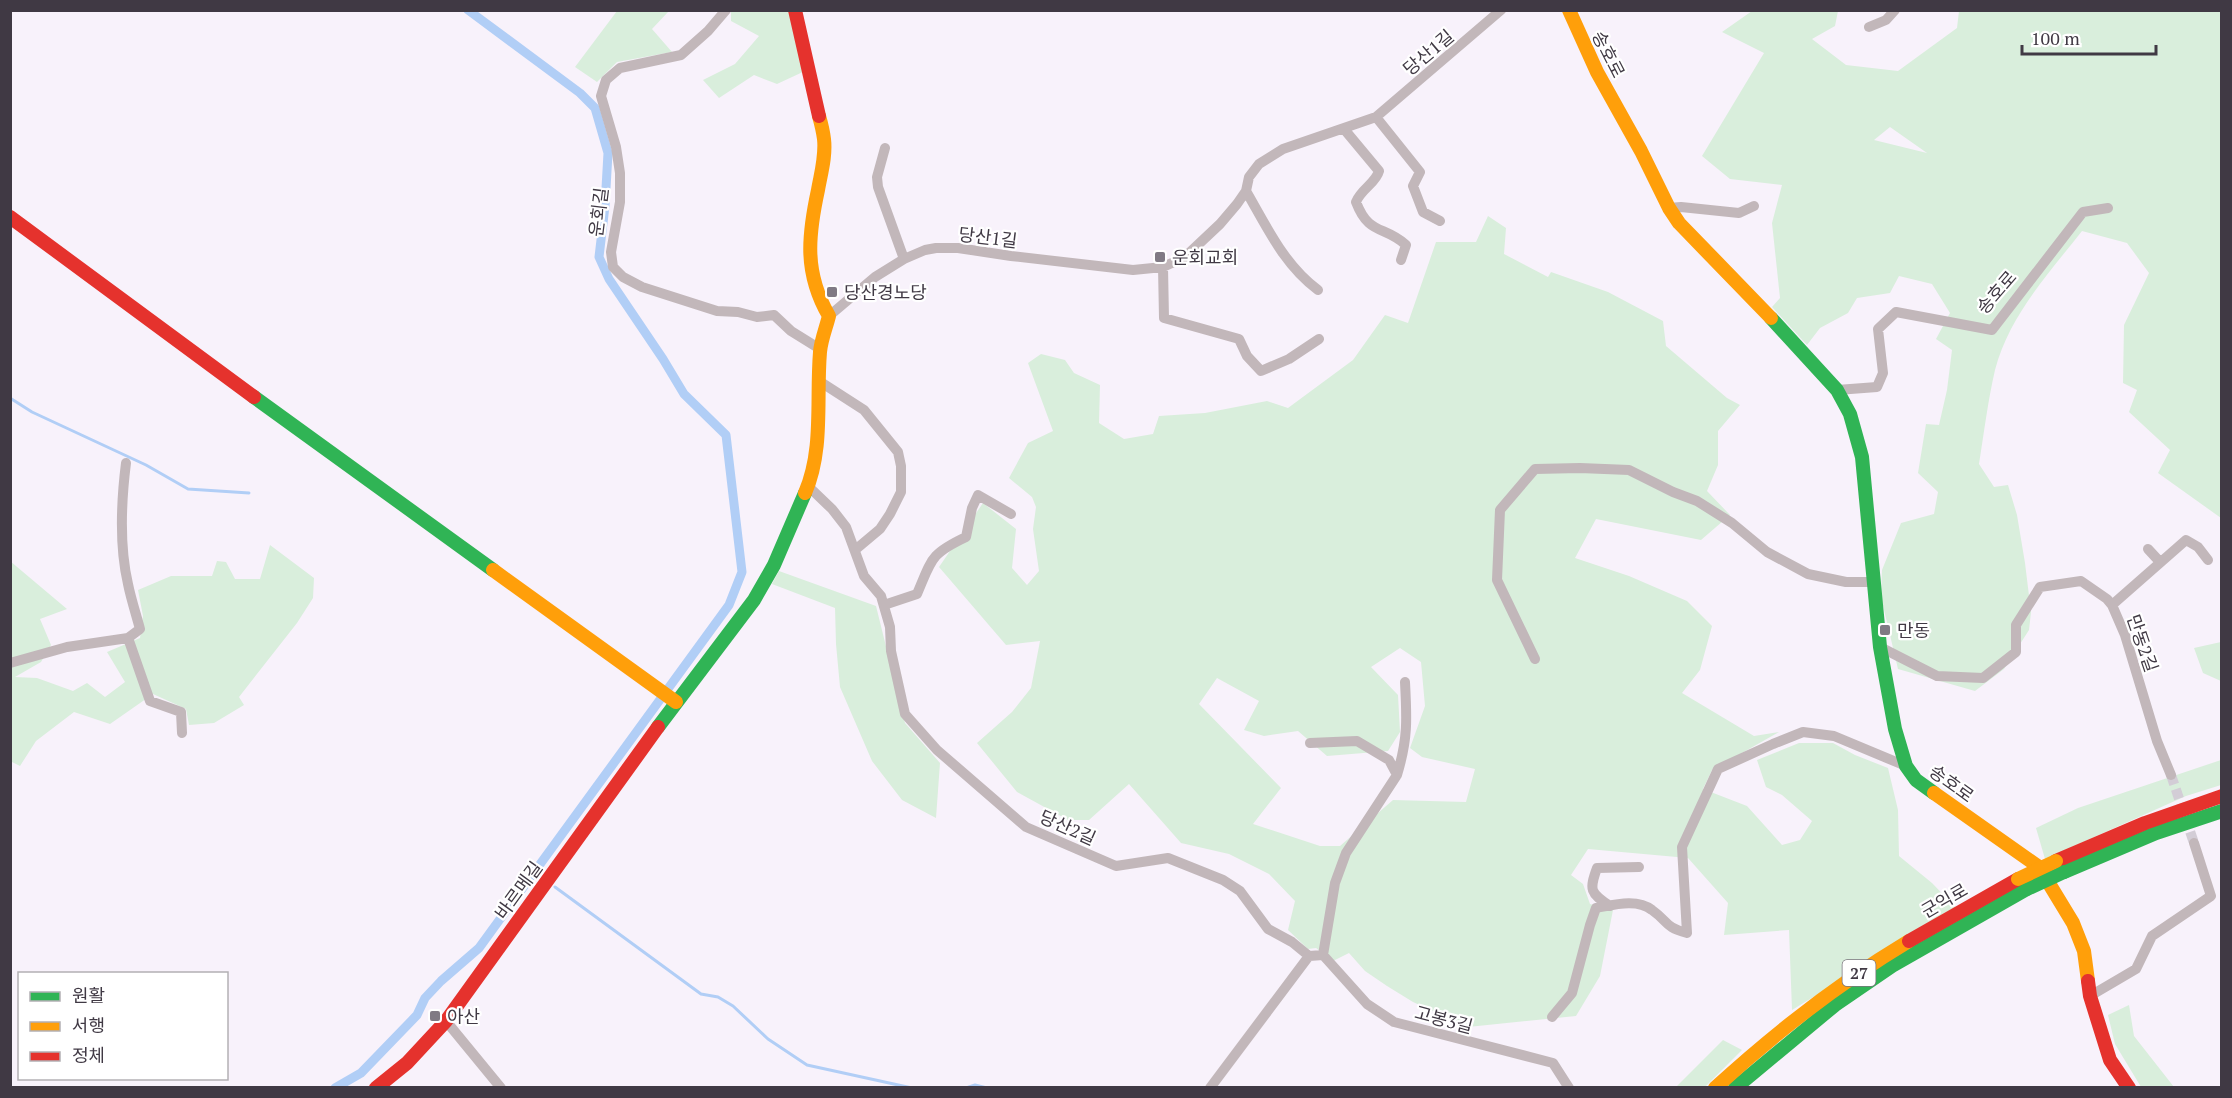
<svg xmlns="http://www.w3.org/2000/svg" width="2232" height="1098" viewBox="0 0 2232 1098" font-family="'PT Serif','Noto Sans KR',serif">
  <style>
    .green { fill: #d9eedc; fill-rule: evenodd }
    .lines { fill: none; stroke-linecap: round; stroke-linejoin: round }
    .stream { stroke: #b1cef6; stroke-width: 3 }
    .canal { stroke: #b1cef6; stroke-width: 9 }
    .street-tunnel { stroke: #d3cdd6; stroke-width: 10; stroke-dasharray: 10 5; stroke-linecap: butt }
    .street { stroke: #c2b7ba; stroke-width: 10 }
    .fast { stroke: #30b455; stroke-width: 14 }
    .slow { stroke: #ff9f0a; stroke-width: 14 }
    .jam { stroke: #e5322d; stroke-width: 14 }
    .fast-bridge { stroke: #30b455; stroke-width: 14 }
    .slow-bridge { stroke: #ff9f0a; stroke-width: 14 }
    .poi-dot { fill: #807a84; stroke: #fff; stroke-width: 2 }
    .labels { text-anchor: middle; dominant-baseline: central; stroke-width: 4.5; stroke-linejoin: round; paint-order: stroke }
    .shield { fill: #fff; stroke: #79747c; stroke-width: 1.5 }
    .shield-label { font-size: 16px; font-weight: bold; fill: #403944 }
    .street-label { font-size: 18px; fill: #403944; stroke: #fff }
    .poi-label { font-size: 18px; fill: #403944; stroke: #fff; text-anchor: start }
  </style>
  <rect width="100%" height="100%" fill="#f8f2fb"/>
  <path class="green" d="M617,11H669L652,29L672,52L617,62L597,82L575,67Z
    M731,11H791L805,71L777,84L754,75L719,98L703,80L735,64L759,36L731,21Z
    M1752,11H1838L1835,26L1812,39L1846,65L1898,71L1957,28L1959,11H2221V518L2158,473L2170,450L2129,412L2137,390L2123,383L2124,325L2149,273L2127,243L2082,231C2049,273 2009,316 1995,370C1988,400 1984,433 1979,464L1994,487L2008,485L2017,515L2025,563L2031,612L2029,630L2004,669L1975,691L1898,669L1881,597L1882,570L1901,523L1934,514L1938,492L1918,473L1926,424L1939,425L1947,390L1952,350L1936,339L1950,313L1932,284L1899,276L1890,293L1857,298L1848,313L1820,328L1807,345L1772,307L1780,298L1772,223L1782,185L1730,179L1702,156L1764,53L1722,32ZM1890,127L1927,153L1874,140Z
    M1488,216L1506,228L1504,254L1548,277L1551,272L1608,292L1663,321L1666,346L1727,398L1740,405L1718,431V465L1707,491L1730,515L1701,540L1596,519L1575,558L1629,576L1687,601L1712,626L1700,670L1682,693L1754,736L1779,732L1712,770L1703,789L1747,806L1782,845L1800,840L1812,821L1782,795L1766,787L1757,760L1799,743H1833L1855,755L1888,768L1898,810L1899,856L1932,883L1957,909L1792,1010L1789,930L1724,935L1728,903L1688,858L1588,849L1571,875L1583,884L1590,904L1613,910L1600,976L1576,1016L1468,1027L1413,1002L1387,986L1365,971L1349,953L1333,961L1316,948L1308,949L1288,930L1295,901L1269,874L1229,854L1181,843L1129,784L1089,820H1068L1017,792L977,743L1012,712L1031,688L1040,641L1006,645L939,567L983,503L1016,529L1012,568L1027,585L1039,571L1033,529L1036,507L1032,497L1009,478L1028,443L1053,431L1028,363L1041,354L1065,360L1074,373L1100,385L1099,423L1124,439L1153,434L1159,416L1205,413L1267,401L1288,408L1353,360L1385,315L1408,323L1436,242H1476ZM1400,648L1421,662L1425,706L1410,748L1422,757L1475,769L1466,802L1393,800L1340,846H1320L1253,824L1281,788L1199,704L1217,678L1259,701L1244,730L1264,736L1298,731L1327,756L1388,751L1400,732L1398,695L1371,667Z
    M270,545L314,578L313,598L297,623L239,697L244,705L214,723L189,725L186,709L153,694L110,724L74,712L36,741L20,766L10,761V561L67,609L40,619L51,645L41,662L15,677L37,678L73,691L87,683L105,697L125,682L107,652L140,638L143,616L138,590L171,576H212L217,561L226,562L235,579H260Z
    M779,571L876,606L905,723L940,763L936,818L902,800L872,761L840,687L836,644L835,608L772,584Z
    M2221,642H2222L2221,681L2203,673L2194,648Z
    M2221,760V785L2186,796L2045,859L2036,828L2078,808Z
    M2129,1005L2134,1036L2174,1087H2141L2115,1044L2108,1015Z
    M1723,1040L1742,1050L1705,1087L1675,1088Z"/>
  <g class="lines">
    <path class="stream" d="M10,398L32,412L146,465L188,489L249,493
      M555,887L701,994L718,997L733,1006L768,1039L807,1065L912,1088
      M966,1088L975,1085L987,1088"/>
    <path class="canal" d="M335,1088L361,1073L417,1015L425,998L441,981L479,948L729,605L742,572L726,435L684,394L663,359L609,279L599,257L605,206L608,153L595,108L580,93L468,10"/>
    <path class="street-tunnel" d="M2171,775L2194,843"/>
    <path class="street" d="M726,10L708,31L681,55L620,68L606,80L601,96L616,147L620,173V202L611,252L613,267L623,277L642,287L717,311L738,312L757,317L774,315L791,331L820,349
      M1869,27L1886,20L1895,10
      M1376,117L1420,172L1413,186L1423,212L1440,221
      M1344,129L1379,171C1376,183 1361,189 1356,202C1369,236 1384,225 1406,245L1401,260
      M885,148L877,177L878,187L904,259
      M1246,191C1267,227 1284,265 1318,290
      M1669,208L1681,207L1739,213L1754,206
      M1163,267L1164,318L1239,339L1247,356L1261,371L1289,359L1319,339
      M829,316L875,277L904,259L925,250L936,248H958L1011,256L1133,270L1163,267L1185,257L1220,224L1237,204L1246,191L1249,177L1259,164L1283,149L1376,117L1501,10
      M819,381L864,410L898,452L901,466V492L890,514L880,529L855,550
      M1837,390L1877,387L1883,373L1878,329L1896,312L1992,330L2083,212L2108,208
      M808,486L832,509L846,527L864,576L881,596L890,627L891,651L905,714L937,750L1026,827L1116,866L1168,858L1223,880L1240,891L1268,929L1292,942L1309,956L1323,955
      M2148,549L2160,562
      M884,605L917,594C932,559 930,554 966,537L972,508L978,495L1011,514
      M2112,605L2186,540L2198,547L2208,560
      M128,638L150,701L181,712L182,733
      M1880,647L1937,676L1983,678L2016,652V625L2040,587L2081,581L2107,599L2112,605L2125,635L2157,741L2171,775
      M1535,659L1497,580L1500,510L1535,469L1580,468L1629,470L1673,492L1697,501L1732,523L1767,552L1808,574L1846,582H1873
      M10,663L67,647L128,638L140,629C136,614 131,599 128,584C119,545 121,503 126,463
      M1310,743L1357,741L1389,760L1397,775L1346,853L1335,883L1323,955
      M1397,775C1408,739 1407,719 1405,682
      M1610,906C1590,893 1589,890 1597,868L1639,867
      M1323,955L1367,1004L1394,1022L1553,1063L1569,1088
      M2090,996L2136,969L2152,936L2211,896L2194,843
      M1552,1017L1572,993L1590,925L1596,908C1613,905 1637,898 1652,910C1669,922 1664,927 1687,933L1682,847L1718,769L1773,744L1803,732L1834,736L1906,766
      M446,1021L501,1088
      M1210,1088L1309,956"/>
    <path class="fast" d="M1771,318L1837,390L1850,414L1862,457L1880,647L1895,729L1906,766L1916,780L1934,793
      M254,397L493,570
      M658,727L754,600L774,565L805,493
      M2064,872L2156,833L2222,811
      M1735,1088L1835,1005L1892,966L2027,889"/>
    <path class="slow" d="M1569,10L1597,72L1641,151L1669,208L1679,223L1771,318
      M805,493C824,449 816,400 820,352C821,340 826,328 829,316C804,273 808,236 818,190C821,173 826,156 824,139C823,131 821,123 819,116
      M493,570L676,702
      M1934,793L2039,867L2073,923L2084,951L2088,981
      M1715,1088C1775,1033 1839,983 1909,941"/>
    <path class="jam" d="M795,10L819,116
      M10,217L254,397
      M2056,861L2145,823L2222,796
      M1909,941L2018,879
      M2088,981L2090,996L2110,1060L2129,1088
      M376,1088L407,1063L446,1021L658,727"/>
    <path class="fast-bridge" d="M2027,889L2064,872"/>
    <path class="slow-bridge" d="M2018,879L2056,861"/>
  </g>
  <g class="poi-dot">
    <rect x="1154" y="251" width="12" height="12" rx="3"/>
    <rect x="826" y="286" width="12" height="12" rx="3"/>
    <rect x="1879" y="624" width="12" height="12" rx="3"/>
    <rect x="429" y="1010" width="12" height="12" rx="3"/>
  </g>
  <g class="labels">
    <rect class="shield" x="1842.5" y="960" width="33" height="26" rx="4.5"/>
    <g class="shield-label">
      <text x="1859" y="973">27</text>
    </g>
    <g class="street-label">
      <text transform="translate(1428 52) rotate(-40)">당산1길</text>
      <text transform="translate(1609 54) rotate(63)">송호로</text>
      <text transform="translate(598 212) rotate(-83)">운회길</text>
      <text transform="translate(988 237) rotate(7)">당산1길</text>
      <text transform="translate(1996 292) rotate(-49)">송호로</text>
      <text transform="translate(2143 643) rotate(71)">만동2길</text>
      <text transform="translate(1952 783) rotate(36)">송호로</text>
      <text transform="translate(1068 827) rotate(24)">당산2길</text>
      <text transform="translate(518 890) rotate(-54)">바르메길</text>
      <text transform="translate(1944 900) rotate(-30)">군익로</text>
      <text transform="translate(1444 1019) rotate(15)">고봉3길</text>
    </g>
    <g class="poi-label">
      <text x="1172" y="257">운회교회</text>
      <text x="844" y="292">당산경노당</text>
      <text x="1897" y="630">만동</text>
      <text x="447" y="1016">아산</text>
    </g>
  </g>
  <rect width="2232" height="1098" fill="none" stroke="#403944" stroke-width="24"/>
  <rect x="18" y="972" width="210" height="108" fill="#ffffff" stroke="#b3b0b4" stroke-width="1.5"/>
  <rect x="30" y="992" width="30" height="9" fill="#30b455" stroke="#b3b0b4" stroke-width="1.5"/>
  <text x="72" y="1002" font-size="18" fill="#403944">원활</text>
  <rect x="30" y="1022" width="30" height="9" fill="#ff9f0a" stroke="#b3b0b4" stroke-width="1.5"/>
  <text x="72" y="1032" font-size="18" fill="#403944">서행</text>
  <rect x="30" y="1052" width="30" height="9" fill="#e5322d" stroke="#b3b0b4" stroke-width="1.5"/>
  <text x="72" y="1062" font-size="18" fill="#403944">정체</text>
  <path d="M2022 45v9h134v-9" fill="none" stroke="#403944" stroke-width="3"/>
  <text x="2031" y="45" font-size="18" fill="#403944" stroke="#ffffff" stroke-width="4.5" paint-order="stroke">100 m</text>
</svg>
